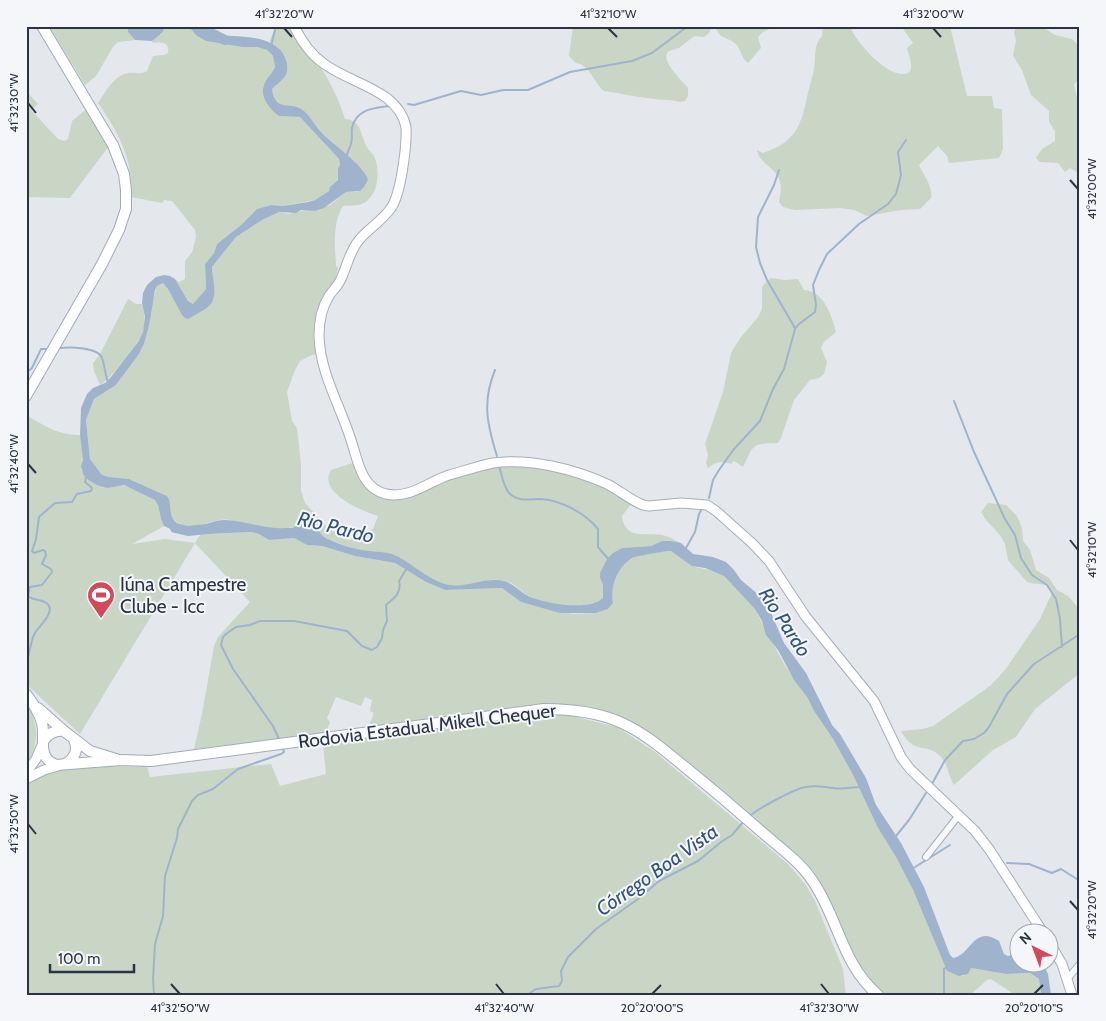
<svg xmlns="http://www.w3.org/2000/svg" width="1106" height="1021" viewBox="0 0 1106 1021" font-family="Cabin,sans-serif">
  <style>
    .green { fill: #c9d6c5 }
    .water { fill: #9fb4cc }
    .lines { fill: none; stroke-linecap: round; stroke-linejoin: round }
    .stream { stroke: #9fb4cc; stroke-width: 2 }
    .river { stroke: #9fb4cc; stroke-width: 10 }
    .street-casing { stroke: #a9aeb7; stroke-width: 8 }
    .secondary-casing { stroke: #a9aeb7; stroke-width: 11 }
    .primary-casing { stroke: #a3abb8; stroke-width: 12 }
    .street { stroke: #f7f8fa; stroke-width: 6 }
    .secondary { stroke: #fff; stroke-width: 9 }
    .primary { stroke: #fff; stroke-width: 10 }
    .ticks { fill: none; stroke: #2b3445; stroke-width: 2 }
    .labels { text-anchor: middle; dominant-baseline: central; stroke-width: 4; stroke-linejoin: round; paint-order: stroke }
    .poi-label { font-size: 19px; fill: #2b3445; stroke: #f4f6f9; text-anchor: start }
    .street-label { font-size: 19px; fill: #2b3445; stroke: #f4f6f9 }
    .water-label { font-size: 20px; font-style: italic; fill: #34527a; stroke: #f4f6f9 }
    .neatline { fill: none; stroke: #2b3445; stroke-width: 2 }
    .ticks-label { font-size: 12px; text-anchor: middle; fill: #2b3445 }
  </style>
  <rect width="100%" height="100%" fill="#e4e7ec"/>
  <path class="green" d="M49,26H127L128,32L135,40L118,42L113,47L96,76L85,85Z
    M165,26H188L197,36L206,41L242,47H257L267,50L273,56L275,67C272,74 266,78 264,85C259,96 270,110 279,116L300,117L339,159L340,165L337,182L333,184L329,191L315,200L283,206L271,205L257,209L241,225L217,244L214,253L205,264L206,289L193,304L188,301L175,279L179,282L185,279V261L192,252L195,241L196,236L195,230L172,201L164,200L162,203L131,197C134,161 118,131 98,103C105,93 114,75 128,73C136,72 140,75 147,71L153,56L164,55L168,53C170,42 161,42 153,43L152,41L163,32Z
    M276,26H290C314,55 334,83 345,119C362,120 360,135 367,147C368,150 372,153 374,156C380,169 379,190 368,200C361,207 352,205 343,206C332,224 335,246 336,266L338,268L335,282L325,297L321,353L312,355L300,361L295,370L287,392L292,421L297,428L301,464V490L305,503L329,529L349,540L356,539L373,529L378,516C362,511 317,493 331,470L356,462L376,486L387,491L401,493L439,475L478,461L490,459L506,457L563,464L582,470L632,503L622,516C625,541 646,532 662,535C668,536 675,540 681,543L662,541L651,546L622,548L607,559L600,578L603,585V598C590,611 550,605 533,598C523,595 516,583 505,581C486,576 468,589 448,585C428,580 413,565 395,556C385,551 372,552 362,550C339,546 319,534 299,523C282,537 255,523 235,521C231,520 225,519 220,520C203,522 196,532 178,523C167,517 173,504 167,496L129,479L109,477L102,475L90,459L86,420L94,399L116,385L139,354L144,344L149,326L151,308L157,286L163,283C174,293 176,311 189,319L214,298L212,267L236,237L262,220L279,212L288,214L306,210L315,211L330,205L346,192H358L363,170C349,158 335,146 322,133C315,127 312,118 304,112C290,103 276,111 272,89C276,85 283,80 286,75C292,62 281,47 269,42Z
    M573,26H776L763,32L758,37L761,48L748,63L744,59L737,45L732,41L721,36L715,28L711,29L709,33L704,37L695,36C689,39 685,44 679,48C676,49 670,50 668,52C660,61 683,82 688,88V96L685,101C678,103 674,100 667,100C645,99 625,94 604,91C595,84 589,64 576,63L569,56Z
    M823,26H850C855,42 886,75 903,74C908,74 911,72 911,67C912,61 908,54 907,48L913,43L901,26H950L967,96H992L994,108L1002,109L1003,149L999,158L949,163L947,156L938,146L919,165C924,176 933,186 931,198L920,209L901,210L867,216L854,210L840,208L795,210L783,207L779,202C780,195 782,189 780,182C777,168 759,164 757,150L763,153C797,142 802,123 808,92C810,84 813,76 814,69C816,57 813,45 822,36Z
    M1016,26H1041L1055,35L1072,39L1080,47V77L1074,85L1077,97L1078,112L1080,115V174L1070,168L1065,172L1058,163L1040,162L1036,158L1042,149L1055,141V131L1049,122V111L1031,95L1022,70L1013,56L1016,40L1014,33Z
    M26,91L38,104L31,110L58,139L64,141L68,139L72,121L89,107L112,142L70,198L26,197Z
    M771,278L785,280L798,279L804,290C824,291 832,316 836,332L824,342L821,348L827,362L824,374L819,378L810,380L794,400L781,438L778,443C751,444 755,443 743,467L734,461L731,464C722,460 715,462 708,468L706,463L708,455L705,444L723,392L731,353L741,337L758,317L762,309V287L766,282Z
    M128,299L136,304H142C144,313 146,321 143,331C141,341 109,381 100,385L94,371L93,363L100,354Z
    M26,415C45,426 58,435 80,435C81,443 83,451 83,458C83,464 79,468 83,473C92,491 110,482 125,486C136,488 148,495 157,501L161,519L164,526L132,544L165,539L195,543L202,532L209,534L251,532L259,534L269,540L294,538L307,545L322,546L355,556L395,563L426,582L445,590L502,588L521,602L551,610L573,614L596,613L608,609L613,603C610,586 617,568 632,558C637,555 665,551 671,551L695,567L709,570L724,576L754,608L784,664L807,697L814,711L833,739L853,775L878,828L896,857L913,890L947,971L963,976L971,968L1006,974L1030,973L1039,979L1041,995H1015L991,979L987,980L970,995H879L862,978L819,889L655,740L588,708L548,703L491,710L436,721L368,728L374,713L370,711L372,700L365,697L361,706L336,697L327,718L330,722L326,733L194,749L202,714L214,646L218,637L250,602L195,543L80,734L26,684Z
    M988,503L1006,505L1017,516L1022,528L1023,541L1030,550L1036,570L1049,578L1057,590L1068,596L1080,610V673L1035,709L1016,737L993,750L954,785C948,776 948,763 940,756C927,742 915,756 901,731L923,729L933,726L990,686L1005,670L1040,619L1051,595V591L1047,585L1030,583L1026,581L1008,560L1005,544L1000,535L986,520L981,512Z
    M26,703C40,725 39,744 26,766Z
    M564,714L617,727L655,752L788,864L806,885L815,901L843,969L846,995H26V786C36,780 46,772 58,770C87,763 118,768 147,766L150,777L271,764L280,786L326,774L323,744L534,716Z"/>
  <path class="water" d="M127,26H165L163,32L152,41L135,40L128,32Z
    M188,26C200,26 202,32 213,35C235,37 278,33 286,60C288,64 288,71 286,75C283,80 276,85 272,89C276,114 292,100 304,111C311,117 315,126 322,133C332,144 365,166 368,180L364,187L360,191L346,192L324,208L315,211L301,210L296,213L279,212L262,220L236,237L212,267C212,279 219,296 209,306C204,311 195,314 189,319L185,318L182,315L168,289L163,283L157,286L155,290L149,326L144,344L139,354L116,385L94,399L86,420L90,459L102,475L109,477L129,479L167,496C173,503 167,516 177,523C194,533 208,520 225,520C245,520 264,530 285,528C287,528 290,528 292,528C298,526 299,521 306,522C317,524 318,534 326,538C336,543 350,548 362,550C372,552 382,551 392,554C410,561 425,578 445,584C463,589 479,579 497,580C513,580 520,594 533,598C550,604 589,611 603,598V585L600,578V573L607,559L613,553L622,548L651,546L662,541H670L681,543L693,554L713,557L726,562L734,570L741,580L766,601L784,643L806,673L832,725L840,734L866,778L876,805L901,843L924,887L950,955L953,958C971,956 973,924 999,941L1004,954L1008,956L1018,953V964H1043L1048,974L1051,995H1041L1039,979L1030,973L1006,974L971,968L968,974L959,976L947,971L913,890L896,857L878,828L853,775L833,739L814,711L807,697L794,680L778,650L766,635L762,621L754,608L724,576L705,568L692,566L671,551C665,551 636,556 632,558C617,568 610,586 613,603L608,609L596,613H560L521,602L502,588L445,590L426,582L395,563L355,556L322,546L307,545L294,538L269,540L259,534L251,532L208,534L193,531H175L164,526L161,519L158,505L155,500L124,485L107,488L97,485L88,480L83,474L81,466L83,460L80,435L81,408L87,394L93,388L105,383L111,377L138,342L143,332L145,317L142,303L143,293L147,285L156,277L164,275L170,276L175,279L188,301L193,304L206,289L205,264L214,253L217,244L241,225L257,209L271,205L283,206L308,202L315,200L329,191L330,187L338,180V169L340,165L339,159L300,117L279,116C270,110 259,96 264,85C266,78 272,74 275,67L273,56L267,50L257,47H242L206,41L197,36Z"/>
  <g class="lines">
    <path class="stream" d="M271,46L276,26
      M408,104L414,105L461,91L481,95L503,90H528L570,72L632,61L652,53L688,26
      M347,155C348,151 350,147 351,144C353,138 351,133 352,128C356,109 374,108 390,106
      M779,170L774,185L758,217L756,247L760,263L767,280L795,328
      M60,348C70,347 98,347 102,358C105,366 105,375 108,382
      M495,370C482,402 487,424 497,456
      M26,373L32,368L41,349H49
      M954,401L974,452L1005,519L1015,535L1021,558L1032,575L1047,585L1056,599L1060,619L1062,647
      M499,466C502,475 503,487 510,494C519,502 530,499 540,499C561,500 585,513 598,529V547L609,560
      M709,498L713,480L719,470L734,449L760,421L773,389L784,369L795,329L799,324L815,312L816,305L813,285L819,270L827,254L859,224L888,204L896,194L901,175L898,152L906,140
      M686,548L695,532L699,514L703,507
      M26,664C30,654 30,642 35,633C39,626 53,615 49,606C45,598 34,602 28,596L30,587L42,585L52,572L51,569L42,564L46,555L45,551L43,550L34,553L32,551L36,539L39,517L55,503L72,502L77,494L91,491L92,488L85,482L86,477
      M279,739L273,726L233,669L221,645L223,637L226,634L236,627L250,625L260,621H294L347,631L362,646L372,650L377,647L382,638L383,630L387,621L386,605C394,598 402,593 399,581L407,568
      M932,784L945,760L963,741L974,739L984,733L989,727L1007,694L1034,664L1080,634
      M751,815C761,807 794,789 806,787C816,785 824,787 833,788C842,790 851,787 860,787
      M896,836L909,820L926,793
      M1007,863L1029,864L1052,873L1061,869L1080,881
      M912,869L950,845
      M154,995L153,979L155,944L163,916L165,876L177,838L178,829L192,801L198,795L213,789L238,769L281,754L284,752L283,748
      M527,995L536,989L559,986L562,981L561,971L568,957L596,929L638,899L659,881L698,861L721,842L732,835L743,822
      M944,995V969L948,967"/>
    <path class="river" d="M203,26L211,33L225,40
      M175,528L188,531L207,529"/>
    <g class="street-casing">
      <path id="street" d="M926,857L959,815
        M1068,978L1080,964"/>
    </g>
    <g class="secondary-casing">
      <path id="secondary" d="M294,26C301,40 310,54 323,63C350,84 398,89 406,127C407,145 401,194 391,208C383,220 368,229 359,240C349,252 347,267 340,281C337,287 332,291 329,296C322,307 319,322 319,336C320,373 340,405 351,440C358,461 361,488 386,494C410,499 428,482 449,475C464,471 478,466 493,463C530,458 574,469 607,484C619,490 630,500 643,505L649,506L681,503L707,505L716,511L752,543L769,561L806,617L874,701L901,757L910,769L975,831L989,849L1044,934
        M26,773L36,759L42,745
        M26,779L44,770L61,765
        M1048,940L1062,964L1072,995"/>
    </g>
    <g class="primary-casing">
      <path id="primary" d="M26,396L102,264L119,230L126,209V190L124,174L113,145L42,26
        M26,694C33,703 39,712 42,723C46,739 36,757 56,765L121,760L151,761L544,709C571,709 598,712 622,723C646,734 665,751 685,767C711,788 737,810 763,833C780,848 799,861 812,880C838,917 842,965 878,995
        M38,708L64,731
        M44,740C49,733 55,730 64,731L90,751L116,759
        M65,764C76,758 79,748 73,738"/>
    </g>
    <use href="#street" class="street"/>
    <use href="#secondary" class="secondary"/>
    <use href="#primary" class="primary"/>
  </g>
  <path class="ticks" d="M284,28L292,37M608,28L617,37M933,28L941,37M28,103L36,113M1070,180L1078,189M28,464L36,473M1070,540L1078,550M28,824L36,834M1070,901L1078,910M171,984L180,994M496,984L504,994M821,984L829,994M652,994L661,985M1034,994L1043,985"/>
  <defs>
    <g id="stadium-pin" transform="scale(1.4375)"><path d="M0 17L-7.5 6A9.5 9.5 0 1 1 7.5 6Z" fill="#d1495b" stroke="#f4f6f9"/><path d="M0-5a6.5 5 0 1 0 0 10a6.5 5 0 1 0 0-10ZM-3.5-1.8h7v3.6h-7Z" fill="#fff"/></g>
  </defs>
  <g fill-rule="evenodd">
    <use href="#stadium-pin" x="101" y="595"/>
  </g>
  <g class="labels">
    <g class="poi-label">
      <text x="120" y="584">Iúna Campestre<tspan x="120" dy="22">Clube - Icc</tspan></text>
    </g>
    <g class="street-label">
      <text transform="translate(427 726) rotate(-7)">Rodovia Estadual Mikell Chequer</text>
    </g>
    <g class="water-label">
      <text transform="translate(336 527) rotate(14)">Rio Pardo</text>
      <text transform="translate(785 622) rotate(57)">Rio Pardo</text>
      <text transform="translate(657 870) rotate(-35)">Córrego Boa Vista</text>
    </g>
  </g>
  <rect width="1106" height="1021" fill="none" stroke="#f4f6f9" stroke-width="55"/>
  <g transform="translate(1034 948) rotate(318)"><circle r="24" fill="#f4f6f9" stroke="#a4a8b1"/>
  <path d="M0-4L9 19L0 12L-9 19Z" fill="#d1495b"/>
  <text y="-8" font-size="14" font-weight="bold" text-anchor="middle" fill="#2b3445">N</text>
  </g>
  <path d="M50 964v8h84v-8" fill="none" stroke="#2b3445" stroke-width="2.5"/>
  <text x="58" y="964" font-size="15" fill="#2b3445" stroke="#f4f6f9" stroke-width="4" paint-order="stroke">100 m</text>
  <rect x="28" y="28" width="1050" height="966" class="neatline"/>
  <g class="ticks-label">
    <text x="284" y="18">41°32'20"W</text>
    <text x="608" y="18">41°32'10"W</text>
    <text x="933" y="18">41°32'00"W</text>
    <text transform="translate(14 103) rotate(-90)" y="4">41°32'30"W</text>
    <text transform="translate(1092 189) rotate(-90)" y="4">41°32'00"W</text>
    <text transform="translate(14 464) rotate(-90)" y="4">41°32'40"W</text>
    <text transform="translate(1092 550) rotate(-90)" y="4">41°32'10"W</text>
    <text transform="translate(14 824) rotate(-90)" y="4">41°32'50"W</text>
    <text transform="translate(1092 910) rotate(-90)" y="4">41°32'20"W</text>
    <text x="180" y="1012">41°32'50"W</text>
    <text x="504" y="1012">41°32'40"W</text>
    <text x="652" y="1012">20°20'00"S</text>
    <text x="829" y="1012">41°32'30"W</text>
    <text x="1034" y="1012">20°20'10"S</text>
  </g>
</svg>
